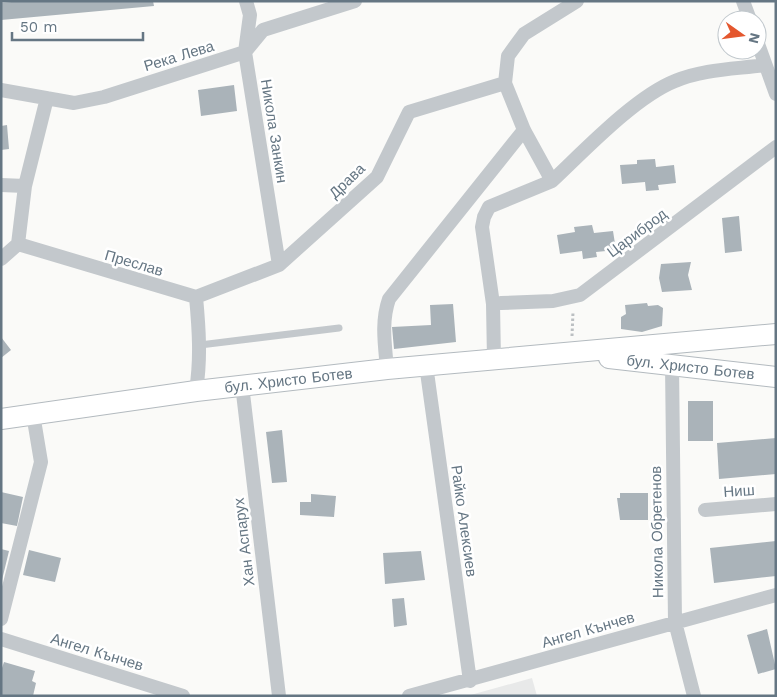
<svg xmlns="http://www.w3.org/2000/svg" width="777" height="697" viewBox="0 0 777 697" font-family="'Work Sans',sans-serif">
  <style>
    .built { fill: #e8e9e9 }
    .building { fill: #aab3b9 }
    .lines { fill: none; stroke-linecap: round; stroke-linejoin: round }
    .secondary-casing { stroke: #b3babf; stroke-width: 22 }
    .path { stroke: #bbbfc2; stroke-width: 3; stroke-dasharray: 2.5 2.5; stroke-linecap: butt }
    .lane { stroke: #c3c8cc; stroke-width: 7 }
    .street { stroke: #c3c8cc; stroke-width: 14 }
    .secondary { stroke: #fff; stroke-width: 20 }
    .labels { text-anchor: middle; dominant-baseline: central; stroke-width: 5; stroke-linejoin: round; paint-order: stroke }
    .street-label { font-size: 15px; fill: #657683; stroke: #fff }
  </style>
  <rect width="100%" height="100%" fill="#fafaf8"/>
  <path class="built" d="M532,678L537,696H467Z"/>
  <path class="building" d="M22,1H153L154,6L1,20V3Z
    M234,85L237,111L201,116L198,90Z
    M7,125L9,149L1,150V126Z
    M655,159L656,167L674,165L676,183L658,185L659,190L646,191L645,182L622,184L620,165L637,164V160Z
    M739,216L742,251L725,253L722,218Z
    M592,225L594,233L613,231L616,250L596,252L597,257L583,259L582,251L560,254L557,235L575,232L574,227Z
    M691,262L688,275L692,290L662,292L659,278L661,264Z
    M647,303L648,306L658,305L663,308L662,326L642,332L621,329V317L626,314L625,305Z
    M453,304L456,342L394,349L392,327L431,325L430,305Z
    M1,337L11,350L1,358Z
    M688,401H713V441H688Z
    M282,430L287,482L272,483L266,432Z
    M776,438V474L719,479L717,443Z
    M1,492L23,497L17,526L1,523Z
    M620,493H648V520H620L617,498H620Z
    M311,494L336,496L334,517L300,515V502H311Z
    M776,541V576L714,583L710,548Z
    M1,549L9,551L2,580H1Z
    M29,550L61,558L55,582L23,575Z
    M421,551L425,580L385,584L383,553Z
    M404,598L407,625L394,627L392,599Z
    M767,629L776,669L758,674L747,635Z
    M4,662L35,671L32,681L36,683L33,696H1V671Z"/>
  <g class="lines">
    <g class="secondary-casing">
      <g id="secondary">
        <path id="s1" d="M609,358L776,377"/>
        <path id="s2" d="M1,419L196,391L387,369L776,334"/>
      </g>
    </g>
    <path class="path" d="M572,336L573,312"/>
    <path class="lane" d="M200,345L339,328"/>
    <path class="street" d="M246,1L250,15L245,52L279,265
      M743,1L750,20
      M757,41L776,94
      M1,90L74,103L104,97L245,52L263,30L355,1
      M552,181C585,150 635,97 675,81C703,69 736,69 765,65
      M1,185L25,186
      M18,244L196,297C199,329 201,359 196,391
      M1,259L18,244L25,186L47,98
      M196,297L279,265L377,177L409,112L505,83
      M501,303L553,301L580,295L776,147
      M494,360L493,304L482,227L484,217L489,207L552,181L524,130L505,83L508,56L524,34L577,1
      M426,365L470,681
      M672,365L675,622L694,696
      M387,369C385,345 381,322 389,299L524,130
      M242,385L279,696
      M705,510L776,504
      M1,619L41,462L33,414
      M1,639L183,696
      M409,696L776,595"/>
    <use href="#secondary" class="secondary"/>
  </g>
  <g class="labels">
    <g class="street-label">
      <text transform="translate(179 56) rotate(-17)">Река Лева</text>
      <text transform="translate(274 131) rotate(81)">Никола Занкин</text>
      <text transform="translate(347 181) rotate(-44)">Драва</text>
      <text transform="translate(637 233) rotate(-37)">Цариброд</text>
      <text transform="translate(134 263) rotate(16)">Преслав</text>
      <text stroke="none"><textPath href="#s1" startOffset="82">бул. Христо Ботев</textPath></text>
      <text stroke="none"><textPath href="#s2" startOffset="290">бул. Христо Ботев</textPath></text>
      <text transform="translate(739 491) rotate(-4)">Ниш</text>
      <text transform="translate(464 521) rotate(82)">Райко Алексиев</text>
      <text transform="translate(657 532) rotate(-91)">Никола Обретенов</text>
      <text transform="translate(244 542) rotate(-97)">Хан Аспарух</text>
      <text transform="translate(588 630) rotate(-16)">Ангел Кънчев</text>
      <text transform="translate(97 652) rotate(17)">Ангел Кънчев</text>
    </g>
  </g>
  <rect width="777" height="697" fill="none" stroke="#657683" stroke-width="5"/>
  <g transform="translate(742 35) rotate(104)"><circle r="24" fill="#ffffff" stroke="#c1c8cd"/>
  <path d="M0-4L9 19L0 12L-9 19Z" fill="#e4572e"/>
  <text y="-8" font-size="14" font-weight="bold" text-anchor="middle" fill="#657683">N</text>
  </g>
  <path d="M12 32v8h131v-8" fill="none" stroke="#657683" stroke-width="2.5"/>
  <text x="20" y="32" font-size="15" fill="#657683" stroke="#ffffff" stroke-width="4" paint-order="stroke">50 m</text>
</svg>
